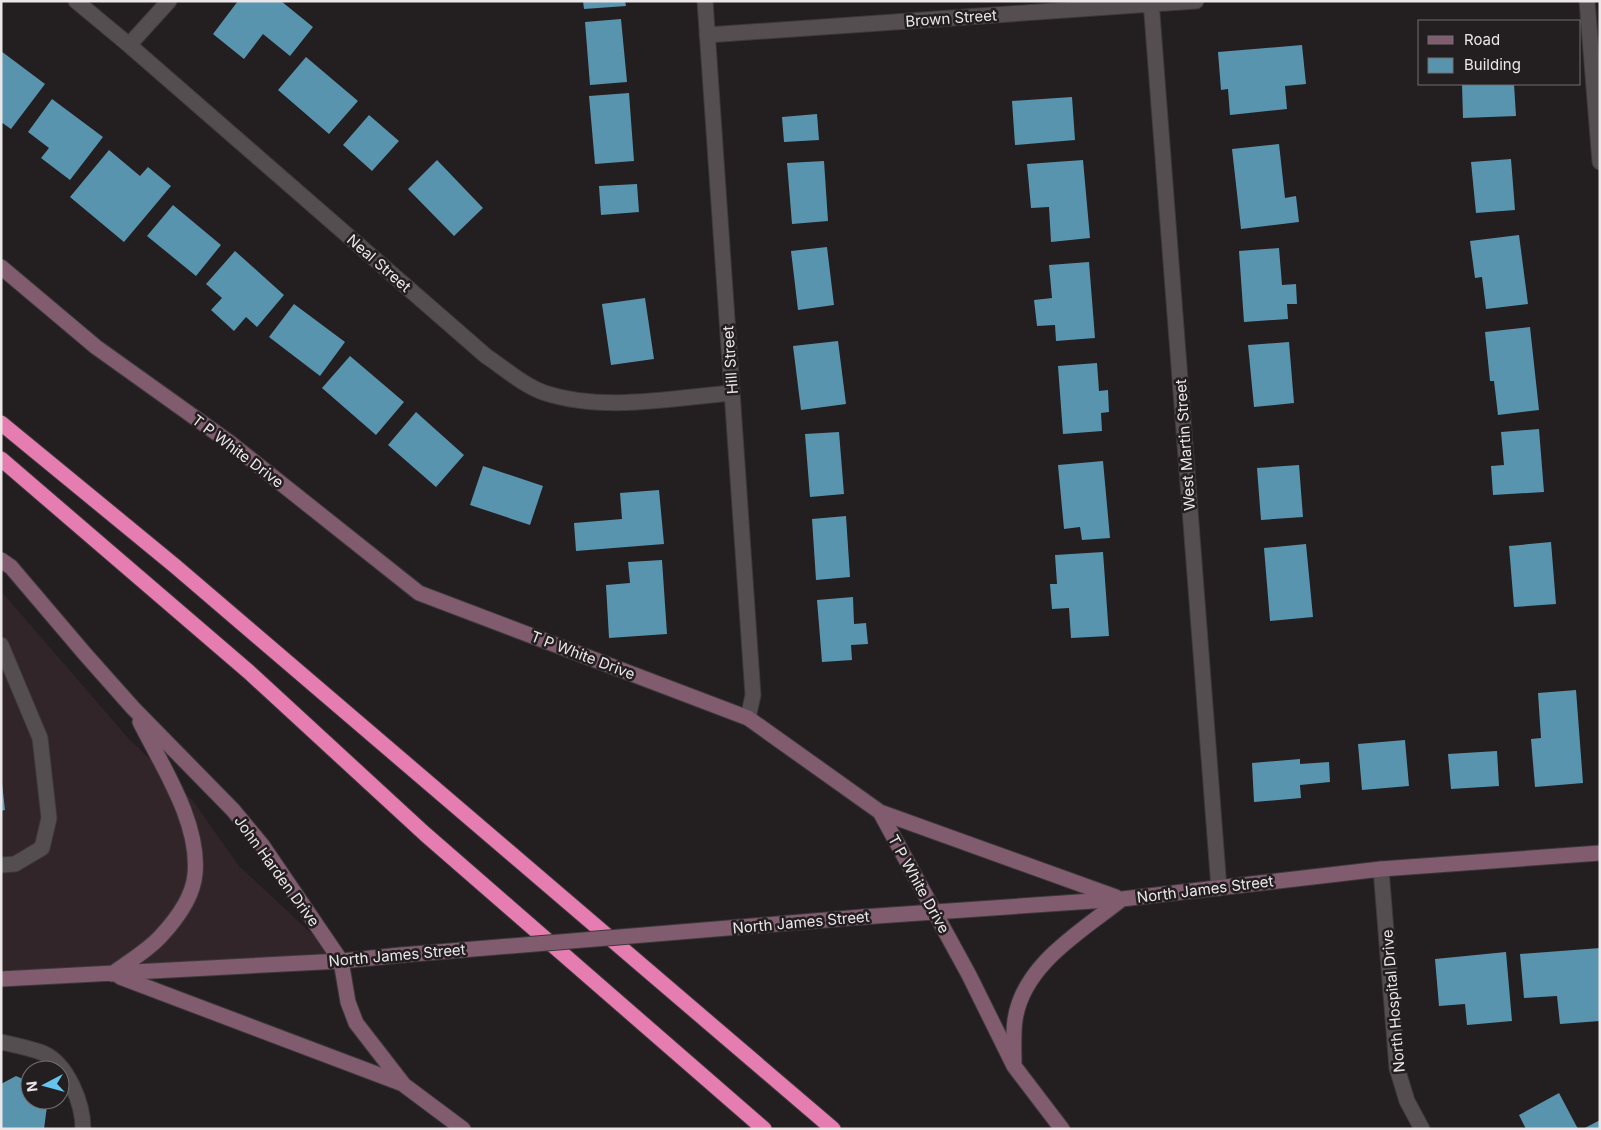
<svg xmlns="http://www.w3.org/2000/svg" width="1601" height="1130" viewBox="0 0 1601 1130" font-family="Inter,sans-serif">
  <style>
    .built { fill: #31252a }
    .building { fill: #5994ae }
    .lines { fill: none; stroke-linecap: round; stroke-linejoin: round }
    .lane-casing { stroke: #3d393b; stroke-width: 17 }
    .street-casing { stroke: #3d393b; stroke-width: 17 }
    .secondary-casing { stroke: #3d393b; stroke-width: 17 }
    .highway-casing { stroke: #3d393b; stroke-width: 17 }
    .lane { stroke: #554e51; stroke-width: 15 }
    .street { stroke: #554e51; stroke-width: 15 }
    .secondary { stroke: #805c6e; stroke-width: 15 }
    .highway { stroke: #e67db0; stroke-width: 15 }
    .secondary-bridge-casing { stroke: #3d393b; stroke-width: 17; stroke-linecap: butt }
    .secondary-bridge { stroke: #805c6e; stroke-width: 15 }
    .labels { text-anchor: middle; dominant-baseline: central; stroke-width: 5; stroke-linejoin: round; paint-order: stroke }
    .street-label { font-size: 15px; fill: #ebe7e9; stroke: #231e20 }
  </style>
  <rect width="100%" height="100%" fill="#231e20"/>
  <path class="built" d="M1,591L129,739L193,801L239,866L341,961L1,979Z"/>
  <path class="building" d="M238,1H281L313,27L290,56L263,34L244,59L213,34Z
    M583,1H625L626,6L584,9Z
    M621,19L627,82L590,85L585,22Z
    M1302,45L1306,84L1285,86L1287,109L1230,115L1228,89L1221,90L1218,52Z
    M1,51L45,84L11,129L1,122Z
    M306,57L358,101L329,134L278,90Z
    M1462,84H1514L1516,116L1463,118Z
    M629,93L634,161L595,164L589,96Z
    M1072,97L1075,140L1015,145L1012,101Z
    M52,99L103,137L70,180L41,158L49,148L28,132Z
    M817,114L819,140L784,142L782,117Z
    M369,115L399,141L372,171L343,145Z
    M1279,144L1285,198L1296,196L1299,222L1241,229L1232,149Z
    M109,150L140,176L148,167L171,186L124,242L70,197Z
    M1511,159L1515,210L1476,213L1471,162Z
    M437,160L483,208L454,236L408,189Z
    M1083,160L1090,238L1051,242L1049,207L1031,208L1027,164Z
    M824,161L828,221L792,224L787,163Z
    M637,184L639,212L601,215L599,186Z
    M173,205L221,245L196,276L147,236Z
    M1519,235L1528,304L1486,309L1482,277L1475,278L1470,241Z
    M827,247L834,305L798,310L791,251Z
    M1279,248L1282,285L1296,284L1297,304H1287L1288,319L1244,322L1239,251Z
    M235,251L284,295L257,327L246,317L234,331L211,310L222,298L206,284Z
    M1089,262L1095,338L1056,341L1055,325L1037,326L1034,300L1052,298L1049,265Z
    M645,298L654,359L611,365L602,304Z
    M294,304L345,342L320,376L269,337Z
    M1530,327L1539,410L1498,415L1494,381H1490L1485,332Z
    M838,341L846,404L801,410L793,346Z
    M1289,342L1294,403L1254,407L1248,345Z
    M350,356L404,402L376,435L322,388Z
    M1097,363L1099,391L1108,390L1109,412L1101,413L1102,431L1063,434L1058,366Z
    M416,412L464,455L436,487L388,445Z
    M1539,429L1544,492L1493,495L1491,466L1504,465L1501,432Z
    M839,432L844,494L810,497L805,434Z
    M1103,461L1110,538L1082,540L1080,527L1064,529L1058,465Z
    M1299,465L1303,517L1261,520L1257,468Z
    M483,466L543,486L530,525L470,505Z
    M659,490L664,544L576,551L574,523L622,519L620,493Z
    M846,516L850,577L816,580L812,519Z
    M1551,542L1556,604L1514,607L1509,546Z
    M1306,544L1313,617L1270,621L1264,548Z
    M1103,552L1109,636L1071,638L1069,608L1052,609L1050,584H1057L1055,555Z
    M662,560L667,634L609,638L606,585L630,583L628,562Z
    M853,597L854,624L866,623L868,644L851,645L852,660L822,662L817,600Z
    M1576,690L1583,783L1535,787L1531,739L1541,738L1538,693Z
    M1405,740L1409,786L1362,790L1358,744Z
    M1497,751L1499,786L1451,789L1448,754Z
    M1300,759V764L1329,762L1330,782L1300,785L1301,798L1254,802L1252,763Z
    M1,774L5,810L1,811Z
    M1600,948V1021L1560,1024L1557,996L1524,998L1520,954Z
    M1506,952L1512,1021L1467,1025L1465,1004L1439,1006L1435,959Z
    M16,1076L30,1082V1100H43L47,1106L44,1129H1V1084Z
    M1559,1093L1578,1129H1526L1519,1115Z
    M1600,1120V1129H1583Z"/>
  <g class="lines">
    <g class="lane-casing">
      <path id="lane" d="M1,645L40,738L49,818L42,848L15,864L1,865
        M1,1042C15,1045 30,1048 43,1053C68,1064 83,1104 83,1129"/>
    </g>
    <g class="street-casing">
      <path id="street" d="M76,1L129,45L486,356C504,368 524,386 545,393C603,412 672,398 732,393
        M705,1L753,695L748,718
        M1151,1L1219,888
        M1587,1L1600,162
        M707,35L1196,1
        M129,45L169,1
        M1381,869L1397,1068L1407,1101L1422,1129"/>
    </g>
    <g class="secondary-casing">
      <path id="secondary" d="M1,267L96,347L229,442L419,593L748,718L880,812L969,975L1014,1066L1062,1129
        M1,560L11,567L85,654L133,708L233,810L262,845L341,961L348,1002L356,1023L404,1085L463,1129
        M880,812L1116,897
        M862,917L1122,899L1381,869L1600,853
        M112,974C128,962 147,951 160,937C176,920 193,898 195,874C200,823 162,766 140,722
        M120,977L403,1084
        M1,979L341,961L401,955
        M1014,1063C1014,1049 1013,1034 1015,1020C1023,964 1082,931 1122,899"/>
    </g>
    <g class="highway-casing">
      <path id="highway" d="M1,423L175,566L833,1129
        M1,459L249,672L425,834L764,1129"/>
    </g>
    <use href="#lane" class="lane"/>
    <use href="#street" class="street"/>
    <use href="#secondary" class="secondary"/>
    <use href="#highway" class="highway"/>
    <g class="secondary-bridge-casing">
      <path id="secondary-bridge" d="M401,955L862,917"/>
    </g>
    <use href="#secondary-bridge" class="secondary-bridge"/>
  </g>
  <g class="labels">
    <g class="street-label">
      <text transform="translate(951 18) rotate(-4)">Brown Street</text>
      <text transform="translate(379 263) rotate(41)">Neal Street</text>
      <text transform="translate(730 360) rotate(-94)">Hill Street</text>
      <text transform="translate(1185 445) rotate(-94)">West Martin Street</text>
      <text transform="translate(238 451) rotate(37)">T P White Drive</text>
      <text transform="translate(583 655) rotate(21)">T P White Drive</text>
      <text transform="translate(277 871) rotate(54)">John Harden Drive</text>
      <text transform="translate(919 884) rotate(61)">T P White Drive</text>
      <text transform="translate(1205 889) rotate(-7)">North James Street</text>
      <text transform="translate(801 922) rotate(-5)">North James Street</text>
      <text transform="translate(397 955) rotate(-5)">North James Street</text>
      <text transform="translate(1393 1001) rotate(-95)">North Hospital Drive</text>
    </g>
  </g>
  <rect width="1601" height="1130" fill="none" stroke="#ebe7e9" stroke-width="5"/>
  <rect x="1418" y="20" width="162" height="65" fill="#231e20" stroke="#736e70"/>
  <rect x="1428" y="36" width="25" height="8" fill="#805c6e" stroke="#736e70"/>
  <text x="1464" y="45" font-size="15" fill="#ebe7e9">Road</text>
  <rect x="1428" y="58" width="25" height="15" fill="#5994ae" stroke="#736e70"/>
  <text x="1464" y="70" font-size="15" fill="#ebe7e9">Building</text>
  <g transform="translate(45 1085) rotate(264)"><circle r="24" fill="#231e20" stroke="#736e70"/>
  <path d="M0-4L9 19L0 12L-9 19Z" fill="#65c5ee"/>
  <text y="-8" font-size="14" font-weight="bold" text-anchor="middle" fill="#ebe7e9">N</text>
  </g>
</svg>
